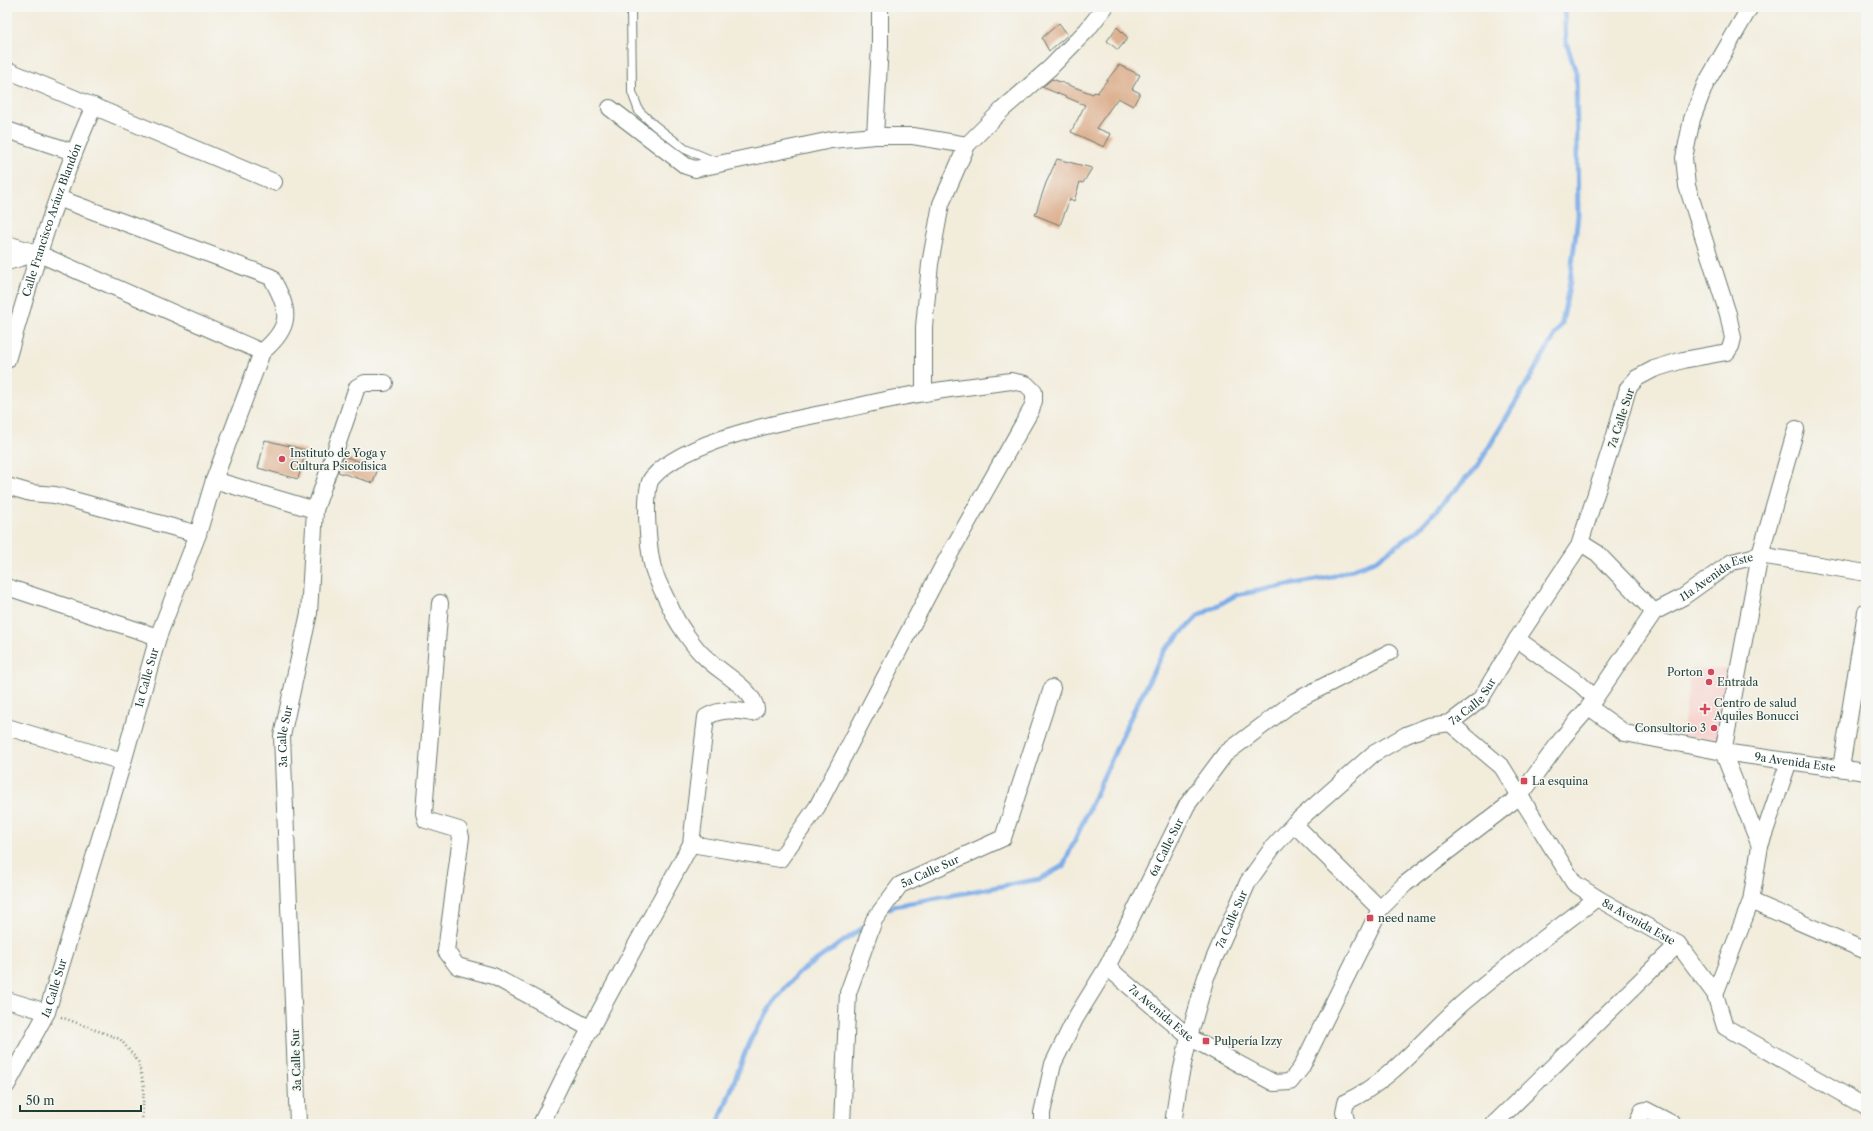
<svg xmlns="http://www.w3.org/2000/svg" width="1873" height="1131" viewBox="0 0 1873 1131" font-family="'Libre Caslon Text',serif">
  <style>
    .built { fill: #f7d0ca }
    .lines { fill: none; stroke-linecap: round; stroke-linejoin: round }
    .stream { stroke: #7dade8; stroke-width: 5 }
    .building { fill: #dbac89 }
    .service-casing { stroke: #697a6e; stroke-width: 10 }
    .minor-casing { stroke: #697a6e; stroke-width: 18 }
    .path { stroke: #697a6e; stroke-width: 2.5; stroke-dasharray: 1 3; stroke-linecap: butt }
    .service { stroke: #fff; stroke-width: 8 }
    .minor { stroke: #fff; stroke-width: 16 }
    .poi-dot { fill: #d1495b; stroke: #f6f6f2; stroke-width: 1.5 }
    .labels { text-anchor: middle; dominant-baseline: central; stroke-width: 3; stroke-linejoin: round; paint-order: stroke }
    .street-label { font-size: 11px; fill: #1f3d34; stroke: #f6f6f2 }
    .poi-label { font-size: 11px; fill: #1f3d34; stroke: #f6f6f2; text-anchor: start }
  </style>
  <rect width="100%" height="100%" fill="#f6f6f2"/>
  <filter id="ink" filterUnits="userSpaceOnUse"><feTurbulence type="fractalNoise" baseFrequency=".025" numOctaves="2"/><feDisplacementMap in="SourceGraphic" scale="8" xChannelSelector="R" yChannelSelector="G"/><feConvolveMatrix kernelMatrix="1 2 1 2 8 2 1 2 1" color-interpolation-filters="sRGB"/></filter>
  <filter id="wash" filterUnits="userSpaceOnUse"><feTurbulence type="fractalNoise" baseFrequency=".012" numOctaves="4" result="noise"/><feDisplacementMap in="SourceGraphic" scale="16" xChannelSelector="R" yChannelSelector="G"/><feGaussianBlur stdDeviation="0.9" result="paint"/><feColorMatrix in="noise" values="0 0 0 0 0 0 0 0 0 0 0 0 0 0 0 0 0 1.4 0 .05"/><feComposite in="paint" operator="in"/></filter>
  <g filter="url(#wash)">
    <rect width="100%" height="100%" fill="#f2ecdb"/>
    <path class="built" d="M1691,669H1731L1719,738L1682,736Z"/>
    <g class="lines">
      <path class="stream" d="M890,909L894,906L1040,879L1063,866L1132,714L1164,651L1198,616L1236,595L1331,577L1375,561L1417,531L1477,467L1533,373L1562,323L1570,281L1578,216L1576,72L1566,42L1564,7
        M718,1124L750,1040L773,1003L798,973L867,925"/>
    </g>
    <g id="blocks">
      <path class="building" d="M1059,23L1068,35L1049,51L1042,38Z
        M1117,27L1128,38L1118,50L1107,41Z
        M1119,65L1140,75L1132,89L1140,93L1133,106L1118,98L1096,128L1111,134L1104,147L1071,132L1085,105L1042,87L1052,79L1093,94L1094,92L1097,93Z
        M1057,159L1092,168L1083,183L1080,182L1074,201L1070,199L1060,225L1035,215L1046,183Z
        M265,440L306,450L298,479L258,468Z
        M343,456L378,468L373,483L338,472Z"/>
    </g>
  </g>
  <g filter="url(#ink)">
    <use href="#blocks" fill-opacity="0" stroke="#697a6e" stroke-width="1"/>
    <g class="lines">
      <g class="service-casing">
        <path id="service" d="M631,7L632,92L639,111L654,125L685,149L716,162"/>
      </g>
      <g class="minor-casing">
        <g id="minor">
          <path d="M7,70L274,182"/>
          <path d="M610,108L686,166L695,169L831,140L875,136H913L967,145"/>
          <path d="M7,130L73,152"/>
          <path d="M875,136L880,45V7"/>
          <path d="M7,244L37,253L262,352"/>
          <path d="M7,262L37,253"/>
          <path id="s1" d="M7,360C32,274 57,188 94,106"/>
          <path d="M924,393V327L930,264L941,204L967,145L1003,109L1050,68L1087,30L1105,7"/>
          <path d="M214,480L315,510"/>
          <path d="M7,486L31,493L55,495L198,534"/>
          <path d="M1581,543L1597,553L1654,612"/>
          <path d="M7,587L158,637"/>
          <path d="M440,603L424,813L426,820L459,830L461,837L446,951L457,966L493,976L591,1029"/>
          <path d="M1517,639L1580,684L1595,698"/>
          <path id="s2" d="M1589,707L1625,733L1723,752L1866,772"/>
          <path id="s3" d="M1450,723L1502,767L1574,883L1597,898L1678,944L1715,994L1725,1027L1866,1107"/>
          <path d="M7,727L123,762"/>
          <path d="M1841,768L1866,612"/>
          <path d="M1294,824L1380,909"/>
          <path d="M1760,846L1723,752L1760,555L1796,429"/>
          <path d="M1751,901L1866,951"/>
          <path id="s4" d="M1107,967L1189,1037L1274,1083L1290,1082L1301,1068L1380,909L1405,884L1520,796L1564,736L1589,707L1654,612L1683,597L1732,562L1760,555L1866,573"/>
          <path d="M1715,994L1751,901L1760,846L1789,761"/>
          <path d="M7,1000L47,1012"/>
          <path id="s5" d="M7,1085L47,1012L123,762L158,637L198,534L214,480L262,352C293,326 290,310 271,277L58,198"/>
          <path id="s6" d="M298,1124L282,736L309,613L315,510L357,387L365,383H385"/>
          <path d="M541,1124L563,1079L691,844L706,717C722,708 735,710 752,713L756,709C753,688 719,672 705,657C696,650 679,625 674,615C668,601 659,586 654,571C649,556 642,490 652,478C684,440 788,420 836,411C865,405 895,397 925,393C953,388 983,385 1011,381L1026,384L1034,392V401L1031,410L943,566L817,807L780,859L691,844"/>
          <path id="s7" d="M842,1124L848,993L874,920L900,885L1003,838L1052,688"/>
          <path id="s8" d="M1042,1124V1113L1053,1064L1075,1019L1107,967L1187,805L1225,754L1295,701L1390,652"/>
          <path id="s9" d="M1173,1124L1179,1082L1189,1037L1206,977L1248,882L1273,847L1294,824L1373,754L1406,735L1429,726L1450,723L1480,700L1517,639L1579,546L1615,435L1628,388L1637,378L1654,369L1683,360L1727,352L1731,346L1733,338L1728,314L1687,186L1684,158L1692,119L1705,85L1750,7"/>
          <path d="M1347,1124L1344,1112L1346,1102C1393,1080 1426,1035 1464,1002C1507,965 1553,932 1597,898"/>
          <path d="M1494,1124L1678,944"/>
          <path d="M1637,1124L1642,1111L1646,1110L1673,1124"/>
        </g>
      </g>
      <path class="path" d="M61,1017L120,1039L138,1061L144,1086L142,1124"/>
      <use href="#service" class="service"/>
      <use href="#minor" class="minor"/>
    </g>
  </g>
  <g class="poi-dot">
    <circle cx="282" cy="459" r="4"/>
    <circle cx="1711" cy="672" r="4"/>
    <circle cx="1709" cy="682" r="4"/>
    <path d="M1703 703h4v4h4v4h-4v4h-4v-4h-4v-4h4z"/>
    <circle cx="1714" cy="728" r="4"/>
    <rect x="1520" y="777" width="8" height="8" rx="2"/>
    <rect x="1366" y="914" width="8" height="8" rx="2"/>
    <rect x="1202" y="1037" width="8" height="8" rx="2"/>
  </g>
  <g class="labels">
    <g class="street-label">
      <text stroke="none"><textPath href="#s1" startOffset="147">Calle Francisco Aráuz Blandón</textPath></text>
      <text transform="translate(1621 418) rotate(-72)">7a Calle Sur</text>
      <text stroke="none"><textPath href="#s4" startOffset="896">11a Avenida Este</textPath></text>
      <text stroke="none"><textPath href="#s5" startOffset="432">1a Calle Sur</textPath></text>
      <text stroke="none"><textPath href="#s9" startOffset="550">7a Calle Sur</textPath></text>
      <text stroke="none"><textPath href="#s6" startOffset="388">3a Calle Sur</textPath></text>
      <text stroke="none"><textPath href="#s2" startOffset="217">9a Avenida Este</textPath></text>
      <text stroke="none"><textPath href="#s8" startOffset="306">6a Calle Sur</textPath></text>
      <text stroke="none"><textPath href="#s7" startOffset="285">5a Calle Sur</textPath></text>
      <text stroke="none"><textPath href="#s9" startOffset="214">7a Calle Sur</textPath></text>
      <text stroke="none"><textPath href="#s3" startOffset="280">8a Avenida Este</textPath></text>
      <text stroke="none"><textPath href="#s5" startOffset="108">1a Calle Sur</textPath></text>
      <text stroke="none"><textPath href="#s4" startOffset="71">7a Avenida Este</textPath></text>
      <text transform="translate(296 1060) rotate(-92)">3a Calle Sur</text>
    </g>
    <g class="poi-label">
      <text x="290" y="453">Instituto de Yoga y<tspan x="290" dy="13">Cultura Psicofisica</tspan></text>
      <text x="1703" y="672" text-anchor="end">Porton</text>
      <text x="1717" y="682">Entrada</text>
      <text x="1714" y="703">Centro de salud<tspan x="1714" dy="13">Aquiles Bonucci</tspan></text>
      <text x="1706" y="728" text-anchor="end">Consultorio 3</text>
      <text x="1532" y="781">La esquina</text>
      <text x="1378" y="918">need name</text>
      <text x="1214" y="1041">Pulpería Izzy</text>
    </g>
  </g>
  <rect width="1873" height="1131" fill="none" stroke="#f6f6f2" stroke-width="24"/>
  <path d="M20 1105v6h121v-6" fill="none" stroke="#1f3d34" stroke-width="2"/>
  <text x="26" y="1105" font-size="12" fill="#1f3d34" stroke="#f6f6f2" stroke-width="3" paint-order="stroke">50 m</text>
</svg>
